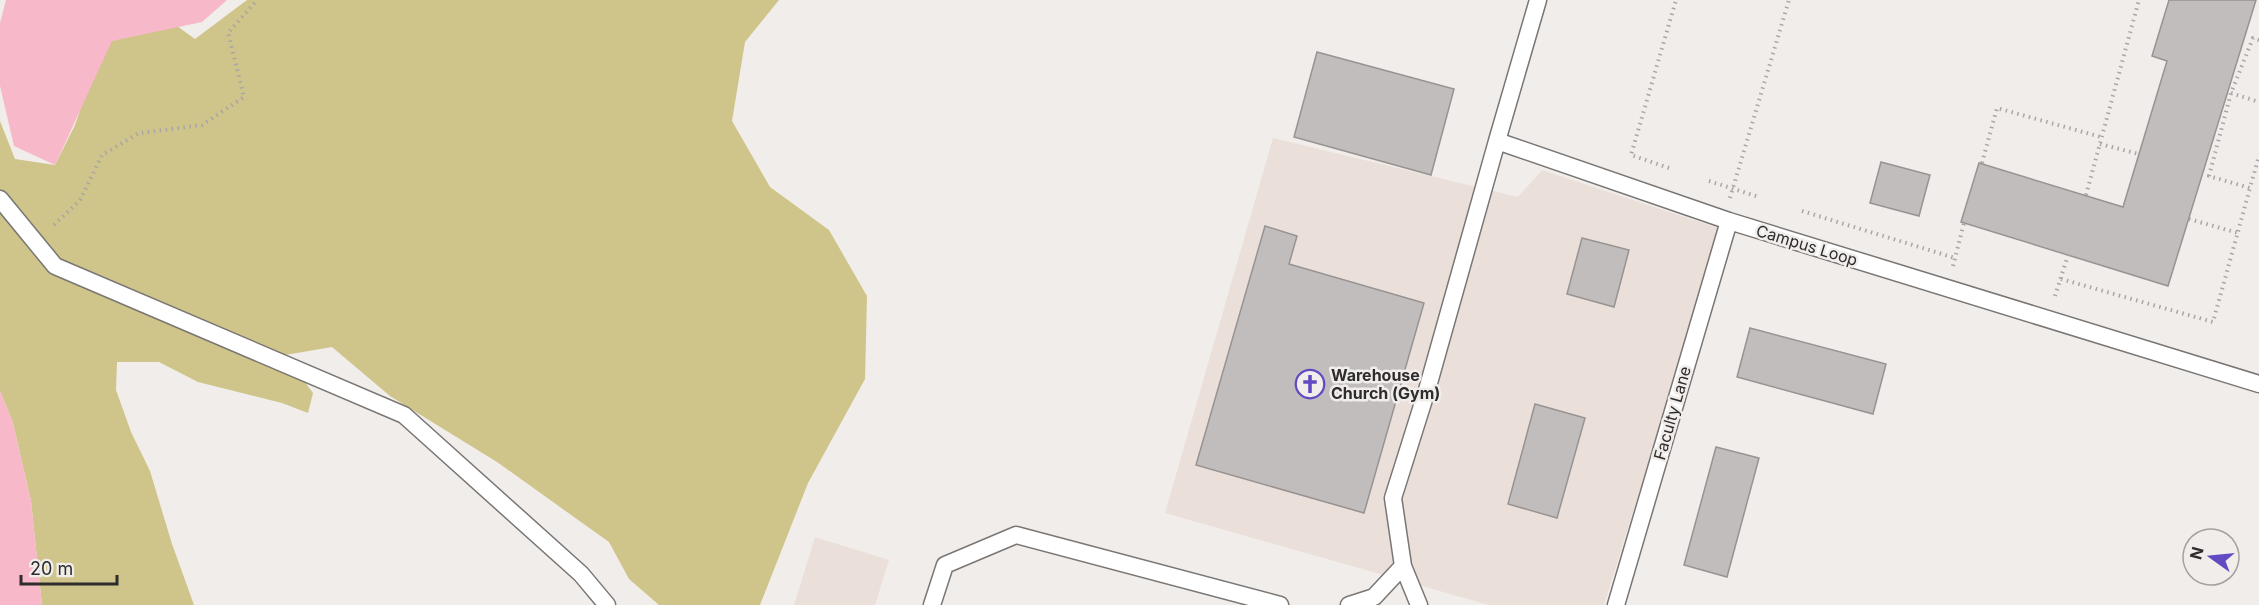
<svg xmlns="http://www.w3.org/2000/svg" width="2259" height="605" viewBox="0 0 2259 605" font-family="Inter,sans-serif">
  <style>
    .built { fill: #ebdfd9 }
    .green { fill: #cfc489 }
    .water { fill: #f7b8c9 }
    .building { fill: #c1bdbc; stroke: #979393; stroke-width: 1.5 }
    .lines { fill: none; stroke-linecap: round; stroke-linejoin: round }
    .lane-casing { stroke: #797674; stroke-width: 19 }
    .path { stroke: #a9a6a5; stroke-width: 4; stroke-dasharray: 1.5 4.5; stroke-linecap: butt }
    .lane { stroke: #fff; stroke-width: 16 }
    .labels { text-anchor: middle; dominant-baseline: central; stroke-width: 5; stroke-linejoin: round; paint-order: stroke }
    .street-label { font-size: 16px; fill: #2e2c2c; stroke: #f1edeb }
    .poi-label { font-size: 16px; font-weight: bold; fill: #2e2c2c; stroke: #f1edeb; text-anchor: start }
  </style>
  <rect width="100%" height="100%" fill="#f1edeb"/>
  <path class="built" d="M1273,138L1518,197L1542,170L1721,229L1604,605H1489L1165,513Z
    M815,537L889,560L875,605H794Z"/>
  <path class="green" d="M247,0H779L745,42L732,121L770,187L829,230L867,296L865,379L808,483L760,605H659L629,579L609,542L497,462L390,396L332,347L285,355L313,393L308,413L282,403L198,382L159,362H117L116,390L131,432L150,471L172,544L194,605H42L31,501L13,423L0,391V121L15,159L55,165L75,125L103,44L170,21L195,39Z"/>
  <path class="water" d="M6,0H227L202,22L112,41L55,165L14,146L0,86V23Z
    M0,391L13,423L31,501L42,605H0Z"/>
  <path class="building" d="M2169,0H2256L2168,286L1961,222L1979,163L2123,207L2167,61L2152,56Z
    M1317,52L1454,89L1431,175L1294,137Z
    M1881,162L1930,175L1919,216L1870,203Z
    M1265,226L1297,236L1289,264L1424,303L1364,513L1196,465Z
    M1582,238L1629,250L1614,307L1567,294Z
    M1750,328L1886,364L1873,414L1737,377Z
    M1535,404L1585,418L1557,518L1508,504Z
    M1716,447L1759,458L1727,577L1684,565Z"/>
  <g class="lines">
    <g class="lane-casing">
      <path id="lane" d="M1538,0L1497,141L1729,221L2259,384
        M0,199L55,266L404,415L581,574L607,605
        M932,605L945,565L1016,535L1280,605
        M1349,605L1374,597L1403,566
        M1419,605L1403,566L1393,498L1427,390L1497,141
        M1616,605L1729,221"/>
    </g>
    <path class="path" d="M2259,40L2253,38L2231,93L2209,176L2250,188L2259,156
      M2231,93L2259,102
      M2100,144L2139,154
      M1982,163L1997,108L2101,137
      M1669,168L1631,155L1676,0
      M1709,181L1759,197
      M2086,195L2139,0
      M1730,198L1789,0
      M1802,211L1955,258
      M2189,219L2238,233
      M54,225L80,200L102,155L139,133L202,125L244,97L228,33L257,0
      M1953,266L1964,223
      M2061,279L2213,322L2250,188
      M2055,296L2068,255"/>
    <use href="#lane" class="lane"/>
  </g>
  <defs>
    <g id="church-ring" transform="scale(1.5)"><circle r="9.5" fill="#f1edeb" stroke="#644ac2" stroke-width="1.5"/><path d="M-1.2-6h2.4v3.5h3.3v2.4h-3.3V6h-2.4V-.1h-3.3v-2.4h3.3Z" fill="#644ac2"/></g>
  </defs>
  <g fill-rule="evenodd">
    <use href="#church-ring" x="1310" y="384"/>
  </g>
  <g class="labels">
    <g class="street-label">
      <text transform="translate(1807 245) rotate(17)">Campus Loop</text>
      <text transform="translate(1672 413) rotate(-74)">Faculty Lane</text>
    </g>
    <g class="poi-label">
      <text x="1331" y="375">Warehouse<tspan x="1331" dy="18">Church (Gym)</tspan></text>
    </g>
  </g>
  <g transform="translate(2211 557) rotate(285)"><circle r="28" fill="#f1edeb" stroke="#a3a09f" stroke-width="1.5"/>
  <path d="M0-4.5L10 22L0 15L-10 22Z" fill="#644ac2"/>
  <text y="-9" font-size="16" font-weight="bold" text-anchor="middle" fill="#2e2c2c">N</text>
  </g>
  <path d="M21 575v9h96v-9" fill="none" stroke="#2e2c2c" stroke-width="3"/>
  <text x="30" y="575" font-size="18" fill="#2e2c2c" stroke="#f1edeb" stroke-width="4.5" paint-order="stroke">20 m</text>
</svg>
